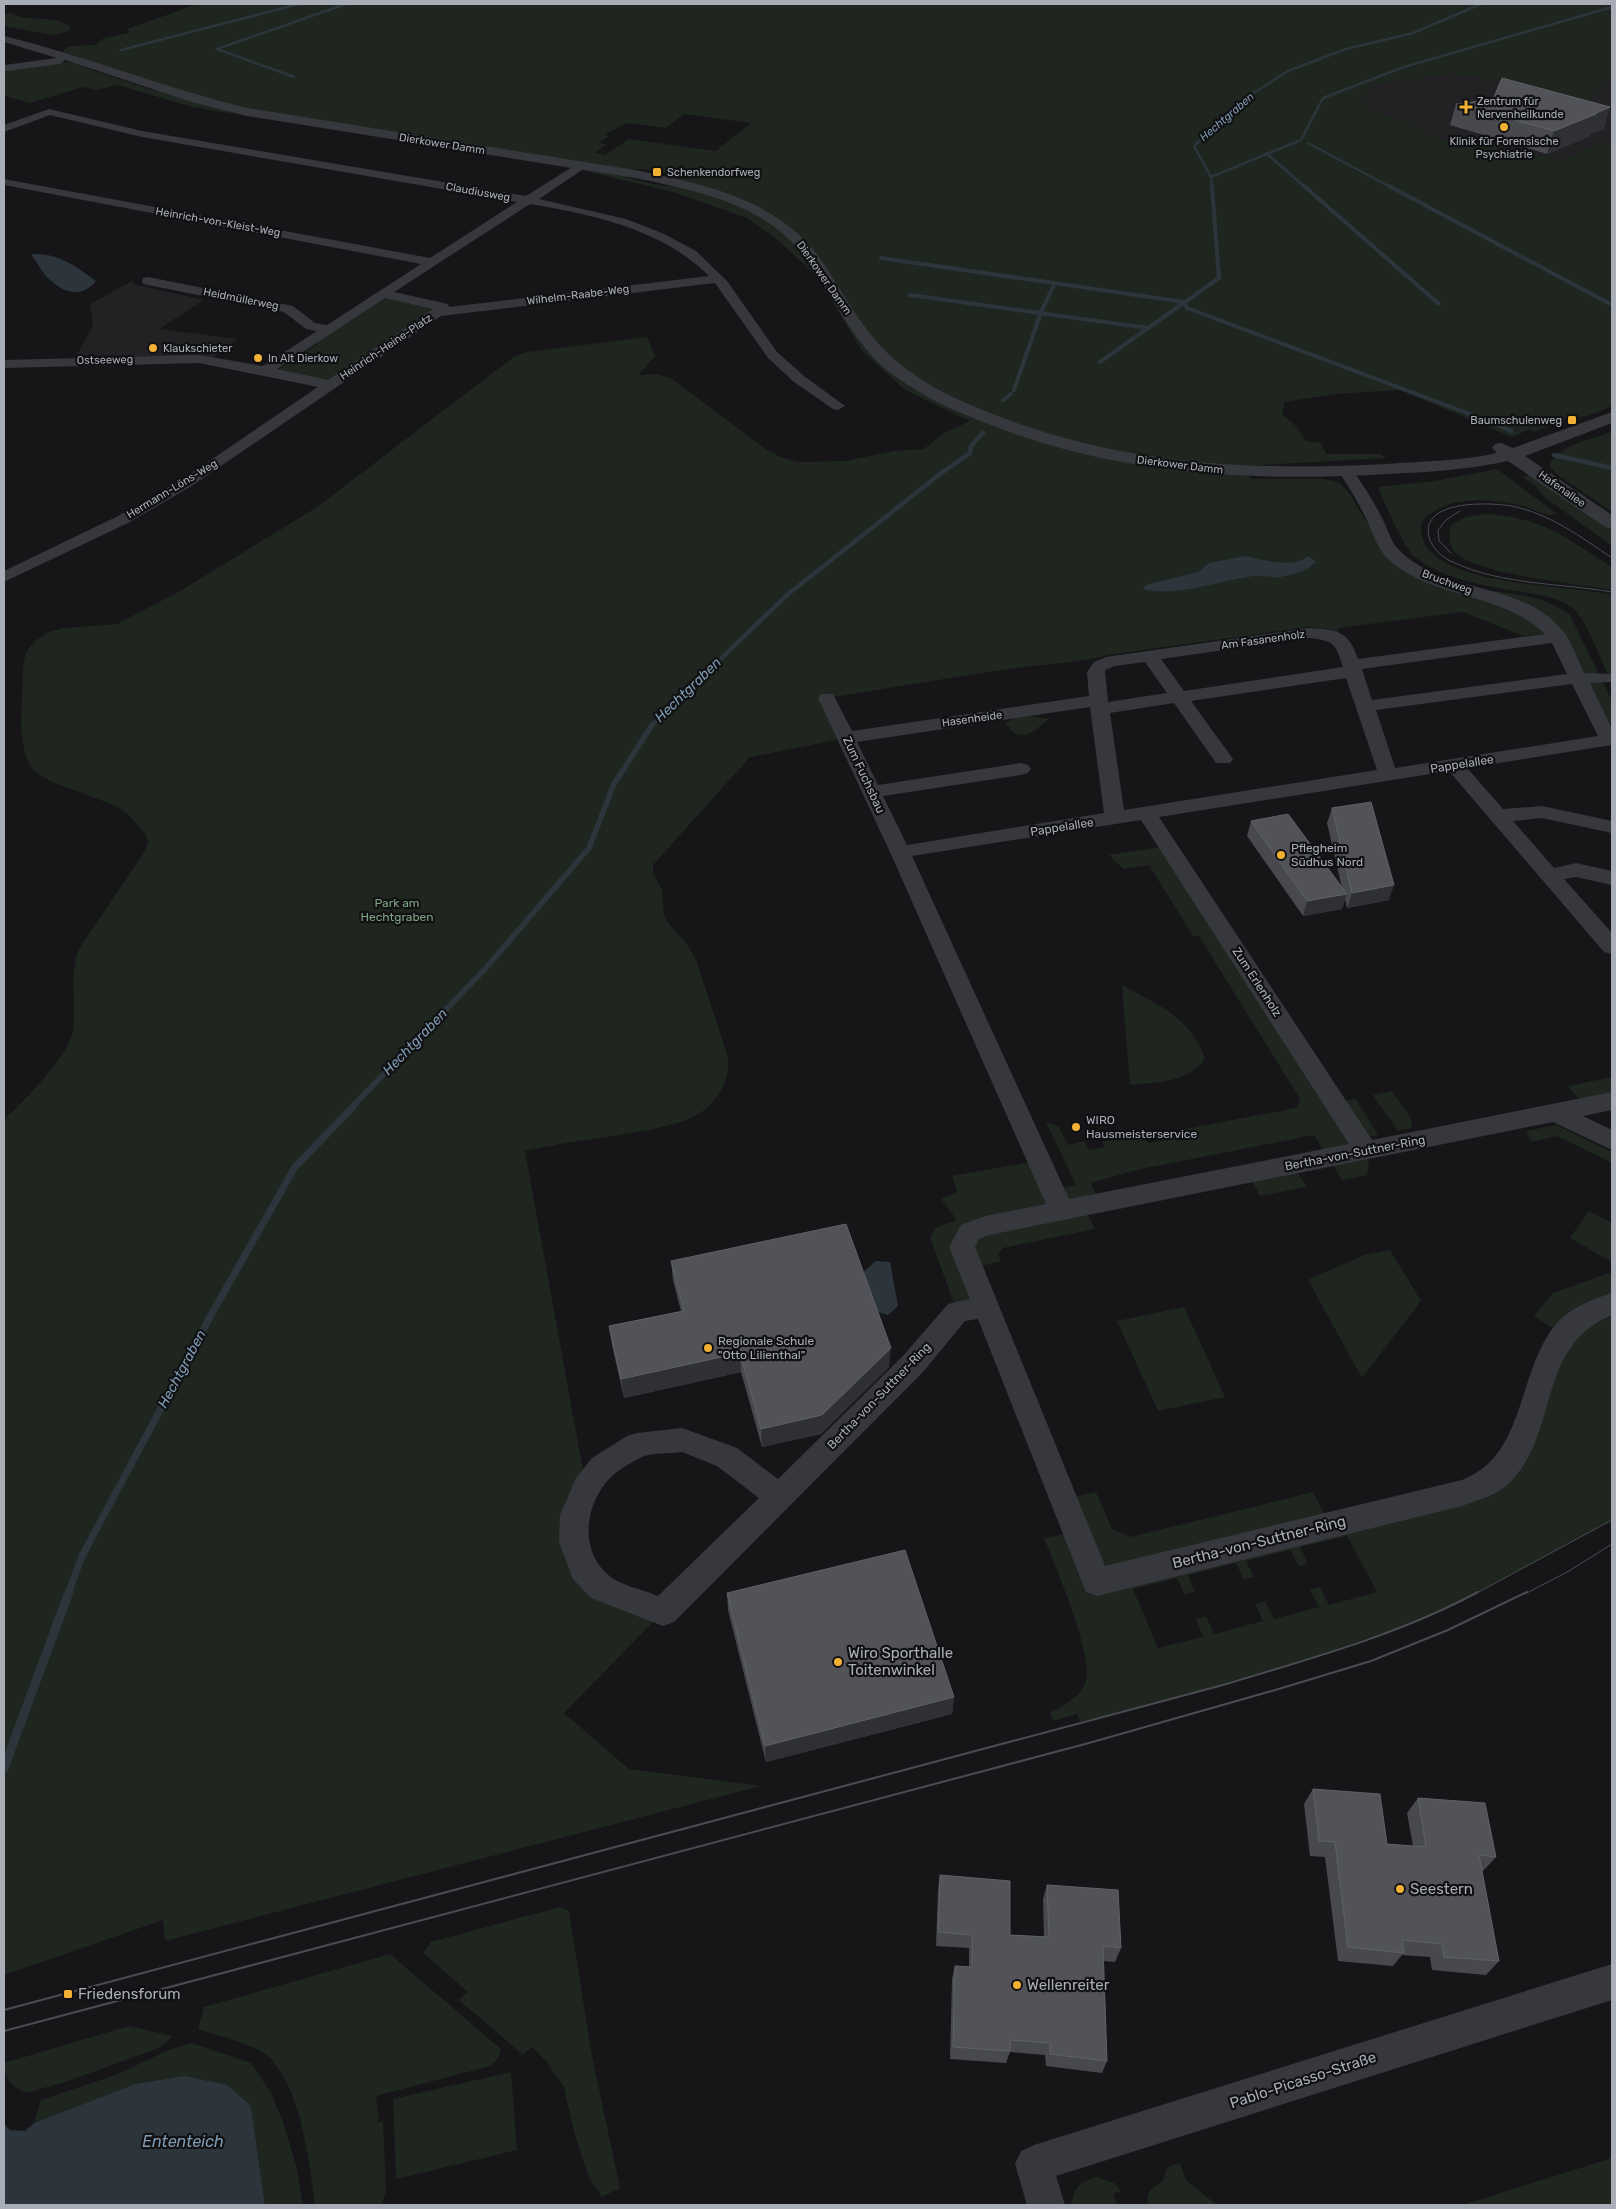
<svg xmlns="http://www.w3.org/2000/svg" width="1616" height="2209" viewBox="0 0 1616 2209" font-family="Rubik,sans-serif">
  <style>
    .built { fill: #222225 }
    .green { fill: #1e261f; fill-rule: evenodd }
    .water { fill: #2c353c }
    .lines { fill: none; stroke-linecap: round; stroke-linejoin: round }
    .stream-far5 { stroke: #2c353c; stroke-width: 2.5 }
    .stream-far4 { stroke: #2c353c; stroke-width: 4 }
    .stream-far3 { stroke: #2c353c; stroke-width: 4.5 }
    .stream-far2 { stroke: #2c353c; stroke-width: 5.5 }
    .stream-far1 { stroke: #2c353c; stroke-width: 7 }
    .stream { stroke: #2c353c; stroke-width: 9 }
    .minor { fill: #37383d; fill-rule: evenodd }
    .tertiary { fill: #37383d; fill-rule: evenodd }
    .tram-far1 { stroke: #4a4c52; stroke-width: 1 }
    .tram { stroke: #4a4c52; stroke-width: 2 }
    .wall { fill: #47494d }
    .shaded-wall { fill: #2f3033 }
    .building { fill: #525359; stroke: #5f6168 }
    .poi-dot { fill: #f2b134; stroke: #111113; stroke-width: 2 }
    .labels { text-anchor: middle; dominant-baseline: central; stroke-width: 4.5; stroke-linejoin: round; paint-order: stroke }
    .far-poi-label { font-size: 11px; fill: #a8adb8; stroke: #111113; text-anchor: start }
    .far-water-label { font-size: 11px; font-style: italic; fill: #7f9bb3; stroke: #111113 }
    .far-street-label { font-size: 11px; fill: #a8adb8; stroke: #111113 }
    .street-label { font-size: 12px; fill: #a8adb8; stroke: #111113 }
    .poi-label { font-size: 12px; fill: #a8adb8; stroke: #111113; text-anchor: start }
    .park-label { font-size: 12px; fill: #7fa381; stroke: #111113 }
    .water-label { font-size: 14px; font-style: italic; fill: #7f9bb3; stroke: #111113 }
    .near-street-label { font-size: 15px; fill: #a8adb8; stroke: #111113 }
    .near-poi-label { font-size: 15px; fill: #a8adb8; stroke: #111113; text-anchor: start }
    .near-water-label { font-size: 16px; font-style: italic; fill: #7f9bb3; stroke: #111113 }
  </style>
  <rect width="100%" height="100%" fill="#161618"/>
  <path class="built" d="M1612,4V221L1325,99L1433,57Z
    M134,280L133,284L204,300L159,329L238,339L211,359L74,360L93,325L90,304Z"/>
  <path class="green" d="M198,4H1612V78L1594,92L1595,97L1586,100L1518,81L1449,74L1377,84L1370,87L1361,103L1326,99L1363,104L1378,114L1422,125L1420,132C1433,140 1451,141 1465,136L1528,154L1556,159L1565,158L1603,143L1612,146V406L1588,416L1556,420L1558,422L1557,423L1534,432L1531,429L1512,437L1400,390L1335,394L1285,402L1282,415L1296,426L1306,441L1321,443L1326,454H1381L1385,458L1246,466L1250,479H1323L1339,482L1349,493L1385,552L1512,608L1548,633L1523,636L1463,612L1338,628V633L1330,629L1308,627L1107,655C1080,663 1045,664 1016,668C953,677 890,688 827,698L846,738L750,757L653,865V874L662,889L664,915L669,924L687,944L696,960L728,1057C731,1078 718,1101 700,1113C680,1125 654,1129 631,1133C596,1139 559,1143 525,1151L586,1487L584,1569L663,1612L564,1713L629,1769L761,1786L165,1941L163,1920L4,1975V1120C22,1103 71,1054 73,1030C77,1001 68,974 80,947L145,851L148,842L146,835L128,814L116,806L50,781L34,771L25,755L21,729L23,667L26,652L35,641L49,632L63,628L117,624L182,590L317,507L515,356L527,352L647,337L655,356L638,375L656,374L671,378L767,450L781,457L797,462L845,461L894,451L924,449L942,434L970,421L905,390L862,351L818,277L773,236L747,218L673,192L577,169L192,107L118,85L96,90L83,87L30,103L4,96V71C27,63 57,59 82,64L80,66L156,91L166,88L62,52L69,46L98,45L96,44L104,38L129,33V30H124ZM684,114L751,123L716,151L629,139L605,155L595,153L607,144L599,143L609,136L604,135L627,123L666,128ZM621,169H646L670,174L668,176L688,182C671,191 643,181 625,177L627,176Z
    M11,13C28,23 52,14 70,26V31L52,35L4,26V14Z
    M386,297L437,308L331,381L275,372L318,343L315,342Z
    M1612,432V512L1558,475L1549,466C1557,445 1593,439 1612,432Z
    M1497,469L1557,514C1547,517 1533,509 1523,506C1491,498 1444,494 1421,523C1421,530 1422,540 1426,546C1451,586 1568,585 1612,595V684C1604,666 1586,620 1574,609C1557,596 1537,594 1516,591C1484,586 1442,578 1416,558C1403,548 1385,503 1378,487L1435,481Z
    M1530,475L1612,530V546L1543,496L1535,485L1522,477Z
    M1486,514C1542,517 1566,538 1612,567V590C1579,583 1473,575 1454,551C1448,543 1449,534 1451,525L1466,517Z
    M1478,589C1509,594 1544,594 1570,615L1612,701V725L1606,723L1562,634Z
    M1022,715L1049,719C1039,726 1026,742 1013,732C1010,730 1009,726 1005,723Z
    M1168,846L1335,1103L1356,1099L1378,1135L1368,1137L1348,1129L1369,1162L1367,1175L1342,1180L1314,1135L1136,1170L1091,1183L1100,1204L1084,1207L1095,1229L1003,1248L998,1253L1001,1261L971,1268L986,1306L957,1312L930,1237L935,1228L957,1220L941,1199L957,1192L952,1176L1030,1162L1053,1190L1076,1185L1046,1122L1059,1127L1068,1145L1085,1141L1089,1150L1105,1147L1102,1142L1142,1134L1148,1143L1162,1141L1159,1134L1296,1108L1300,1099L1199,936H1193L1149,865L1123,869L1109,855Z
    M1122,985C1158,1005 1190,1017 1205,1058C1190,1083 1156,1082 1130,1085Z
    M1612,1077V1101L1584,1106L1568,1086Z
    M1392,1091L1411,1118L1412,1128L1398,1131L1373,1095Z
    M1556,1125L1612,1152V1163L1557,1136L1531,1142L1526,1131Z
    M1293,1166L1307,1187L1260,1196L1248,1174Z
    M1589,1211L1612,1223V1262L1570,1238Z
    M1390,1250L1421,1301L1362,1378L1308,1280L1364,1255Z
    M1612,1272V1520L1469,1597L1397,1628L1327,1653L1223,1685L1080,1722L1077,1714L1053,1721L1050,1713C1062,1706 1079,1698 1085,1684C1096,1659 1055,1566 1044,1538L1077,1532L1064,1499L1096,1492L1112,1529L1131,1537L1313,1492L1330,1525L1485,1485L1563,1335L1534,1316L1553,1293ZM1347,1536L1377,1592L1329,1605L1320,1587L1310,1590L1319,1607L1274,1619L1265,1601L1255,1604L1263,1621L1214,1634L1206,1616L1196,1619L1203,1637L1158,1648L1133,1589L1177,1578L1185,1595L1195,1592L1188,1575L1236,1563L1244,1580L1254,1577L1246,1561L1290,1550L1299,1566L1308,1564L1300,1547Z
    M1184,1307L1225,1397L1158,1411L1117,1321Z
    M560,1907L569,1911L591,2051L620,2188L602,2197L589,2178L574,2132L564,2087L546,2061L532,2047L517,2060L522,2054L459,2000L468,1992L423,1953L431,1942Z
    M390,1954L501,2049L499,2057L490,2066L376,2096L379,2119L376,2124L383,2120L386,2191L382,2205H315C309,2161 302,2095 272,2060C257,2044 219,2036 198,2029L204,2007Z
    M129,2026L172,2036L164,2045L154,2050L65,2082L26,2093C12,2086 4,2080 4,2063Z
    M191,2043L251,2063L271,2093L283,2122L296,2165L303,2205H265L251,2106L184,2076L135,2084L34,2123L41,2100L118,2074L166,2051Z
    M511,2072L517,2150L396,2179L393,2099Z
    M1612,2158V2205H1462Z
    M1180,2163L1186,2180L1217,2205H1149C1144,2192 1152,2188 1163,2181L1167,2167Z
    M1097,2177L1114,2183L1121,2191L1113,2194L1117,2205H1071C1075,2186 1079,2182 1097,2177Z"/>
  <path class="water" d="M35,254C60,254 77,267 96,281C81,299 63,293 48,278C41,272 38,262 31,255Z
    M1245,556C1263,559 1292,570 1308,556L1316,562C1308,570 1296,574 1285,576C1275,579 1264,575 1254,576C1222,580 1174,598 1143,589L1146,585L1198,572L1209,563Z
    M876,1261L890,1262L898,1306L888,1315L875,1311L862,1273Z
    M184,2076L227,2085L251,2106L265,2205H4V2124L10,2130L25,2131L34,2123L135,2084Z"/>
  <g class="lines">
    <path class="stream-far5" d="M121,50L299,4
      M294,77L217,49L346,4
      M1308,143L1392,188
      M1266,153L1306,188
      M1211,177L1301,140L1323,98L1404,67L1612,7
      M1212,188L1211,177L1194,146L1249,96L1288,71L1346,49L1413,33L1481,4"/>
    <path class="stream-far4" d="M1304,186L1439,304
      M1389,186L1612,305
      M881,258L1184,302L1187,308L1499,425
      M910,295L1148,328
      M1100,362L1219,278L1212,186
      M1014,390L1041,312L1055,283
      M1003,400L1011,394"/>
    <path class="stream-far3" d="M1497,424L1511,431
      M1554,455L1612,468
      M651,726L787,595L940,474L970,453L971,446L983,433"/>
    <path class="stream-far2" d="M351,1108L485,969L589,848L614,784L652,725"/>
    <path class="stream-far1" d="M68,1594L82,1556L211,1315L295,1167L353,1107"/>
    <path class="stream" d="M4,1768L69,1592"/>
    <path class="minor" d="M49,109L142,131L526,196L577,164H585V168L539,199L626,219L662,233L696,251L727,281L777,352L804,376L845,406L838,410L833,409L794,382L768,358L715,283L441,316L190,487L128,523L4,582V571L116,517L180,481L318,387L199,363L4,368V360L199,355L263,366L317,331L306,329L284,312L148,285L143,284L142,281L143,278L148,277L293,306L315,323L327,325L421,264L4,185V179L430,258L517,202L142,137L50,115L4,132V125ZM530,204C594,215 662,229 709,276L449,307L448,304L394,292ZM385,298L433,309L328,380L277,369Z
      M1346,466L1351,468C1363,484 1374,502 1383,520C1388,529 1391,543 1399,550C1444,596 1527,580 1566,635C1573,646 1578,660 1584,673L1612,674V682L1590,683L1612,729V745L1467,768L1503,809L1542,806L1612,821V833L1542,818L1513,821L1554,868L1576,863L1612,871V885L1576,877L1564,879L1612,933V954L1604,952L1449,771L1159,817L1372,1140L1612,1092V1110L1583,1116L1612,1130V1150L1553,1122L989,1235L979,1239L975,1247L1105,1566L1462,1480C1527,1455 1516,1372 1556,1324C1570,1308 1592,1299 1612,1293V1315C1534,1347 1561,1436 1507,1485C1495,1496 1477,1500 1462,1506L1097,1596L1086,1592L1082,1582L978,1319L965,1321L923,1372L674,1622L663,1626L591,1598L573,1579L559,1542L560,1515L576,1478L592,1458L627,1436L637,1433L682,1428L737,1448L778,1479L903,1356L948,1304L970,1299L949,1247L961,1225L985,1216L1046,1204L890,852L818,698L821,694H833L852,731L1089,696L1087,672L1094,662L1106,657L1309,628C1337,630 1348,630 1358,659L1545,634C1501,591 1431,600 1387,558C1377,548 1373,533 1367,521C1359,503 1349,487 1338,471ZM1309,638C1335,641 1335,643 1343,667L1184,691L1161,659ZM1552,643L1567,674L1372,700L1362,669ZM1145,662L1167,693L1108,702L1105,670L1115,666ZM1346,678L1377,770L1124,810L1110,713L1174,703L1216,763H1230L1233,759L1191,701ZM1572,684L1598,736L1395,768L1376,710ZM1090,707L1104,813L907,845L883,796L1021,775L1028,773L1031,769L1028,765L1021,763L878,785L857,742ZM1141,820L1349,1144L1069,1199L912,856ZM682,1452L717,1466L759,1498L658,1596C644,1590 624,1586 612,1578C578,1553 584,1504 611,1477C618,1470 631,1463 640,1458C651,1452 669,1454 682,1452Z
      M1612,1964V2000L1056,2176L1065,2205H1027L1015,2164L1021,2151L1034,2145Z"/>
    <path class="tertiary" d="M4,36C86,56 165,88 247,108L635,170C707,185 780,199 824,264C847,299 866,337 899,363C930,389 968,405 1006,419C1128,465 1257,471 1386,464C1423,461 1461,461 1497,453L1492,448L1495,444L1501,443L1513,448L1612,412V423L1525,456L1612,515V529L1605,527L1508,461C1468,470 1427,472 1387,474C1254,482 1121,475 996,427C958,413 920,396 888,371C849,339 832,291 801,253C763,203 693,190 635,178L247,116L192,102L65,60L60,64L7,71H4V65L57,58L4,42Z"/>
    <path class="tram-far1" d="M1451,553L1439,541L1438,530L1446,520L1460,511
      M1612,558C1581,537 1549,513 1511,506C1488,502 1420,500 1429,537C1432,549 1444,559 1455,563C1503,585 1560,583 1612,592
      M1475,1594L1612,1520
      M1525,1594L1569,1571L1612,1544"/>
    <path class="tram" d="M4,2010L1223,1685C1309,1659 1398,1635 1478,1592
      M4,2031L1089,1743L1282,1688L1371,1661L1448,1630L1527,1592"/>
  </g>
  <path class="wall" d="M1494,97L1604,129L1590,134V136L1547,154L1450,125L1456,104L1493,99Z
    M1332,808L1389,900L1347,908L1345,899L1342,909L1303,916L1247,836L1251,821L1342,888L1327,823Z
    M671,1261L889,1367L821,1434L762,1447L741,1372L624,1398L612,1345L609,1326L681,1311L673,1280Z
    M727,1593L954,1697L952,1714L766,1762L728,1610Z
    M1313,1789L1387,1844L1413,1846L1407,1813L1418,1798L1496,1857L1483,1871H1482L1499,1961L1486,1975L1432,1970L1430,1957L1402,1955L1393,1966L1338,1961L1325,1857L1310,1856L1304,1804Z
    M940,1875L1010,1935L1044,1937L1043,1899L1047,1885L1121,1948L1115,1962L1103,1961L1107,2061L1102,2073L1046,2066L1045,2055L1010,2052L1006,2063L950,2059L952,1979L955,1966L969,1967V1948L936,1946L938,1890Z"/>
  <path class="shaded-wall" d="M1610,107L1604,129L1590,134V136L1547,154L1554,131Z
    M1394,885L1389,900L1347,908L1352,893Z
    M1347,894L1342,909L1303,916L1307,901Z
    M891,1348L889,1367L821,1434L762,1447L761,1429Z
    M740,1353L741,1372L624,1398L621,1379Z
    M954,1697L952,1714L766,1762L765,1746Z"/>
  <path class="building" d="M1502,78L1610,107L1594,114H1596L1554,131L1456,104L1500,99L1494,97Z
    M1371,802L1394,885L1352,893L1332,808Z
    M1288,814L1347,894L1307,901L1251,821Z
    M846,1224L891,1348L822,1415L761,1429L740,1353L621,1379L609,1326L684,1311L671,1261Z
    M905,1550L954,1697L765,1746L727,1593Z
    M1313,1789L1380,1794L1387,1844L1426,1847L1418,1798L1485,1803L1496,1857L1479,1855L1499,1961L1444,1957L1442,1944L1402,1940L1404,1953L1348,1947L1335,1842L1319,1841Z
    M940,1875L1010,1881V1935L1049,1937L1047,1885L1118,1890L1121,1948L1103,1946L1107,2061L1050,2054V2043L1010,2040V2051L953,2047L955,1966L972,1967V1935L938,1932Z"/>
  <g class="poi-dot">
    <path d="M1463.5 99.5h5v5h5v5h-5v5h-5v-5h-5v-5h5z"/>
    <circle cx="1504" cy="127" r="5"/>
    <rect x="652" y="167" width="10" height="10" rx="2.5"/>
    <circle cx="153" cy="348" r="5"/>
    <circle cx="258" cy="358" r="5"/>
    <rect x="1567" y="415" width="10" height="10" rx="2.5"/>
    <circle cx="1281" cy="855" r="5"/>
    <circle cx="1076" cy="1127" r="5"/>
    <circle cx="708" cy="1348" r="5"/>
    <circle cx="838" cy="1662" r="5"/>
    <circle cx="1400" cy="1889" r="5"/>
    <circle cx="1017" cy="1985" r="5"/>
    <rect x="63" y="1989" width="10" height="10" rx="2.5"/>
  </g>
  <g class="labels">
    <g class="far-poi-label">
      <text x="1477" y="101">Zentrum für<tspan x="1477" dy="13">Nervenheilkunde</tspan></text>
      <text x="1504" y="141" text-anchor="middle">Klinik für Forensische<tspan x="1504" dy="13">Psychiatrie</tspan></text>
      <text x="667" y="172">Schenkendorfweg</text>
      <text x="163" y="348">Klaukschieter</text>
      <text x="268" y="358">In Alt Dierkow</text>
      <text x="1562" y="420" text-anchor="end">Baumschulenweg</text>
    </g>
    <g class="far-water-label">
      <text transform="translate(1227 117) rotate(-41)">Hechtgraben</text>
    </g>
    <g class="far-street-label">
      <text transform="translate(442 144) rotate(9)">Dierkower Damm</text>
      <text transform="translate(478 192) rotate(10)">Claudiusweg</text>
      <text transform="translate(218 222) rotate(10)">Heinrich-von-Kleist-Weg</text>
      <text transform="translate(824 278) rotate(55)">Dierkower Damm</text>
      <text transform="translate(578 295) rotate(-7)">Wilhelm-Raabe-Weg</text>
      <text transform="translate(241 299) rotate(11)">Heidmüllerweg</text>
      <text transform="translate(386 347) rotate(-34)">Heinrich-Heine-Platz</text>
      <text transform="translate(105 360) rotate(-1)">Ostseeweg</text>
      <text transform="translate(1180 465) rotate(7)">Dierkower Damm</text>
      <text transform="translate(172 489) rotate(-31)">Hermann-Löns-Weg</text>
      <text transform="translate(1562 489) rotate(35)">Hafenallee</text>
      <text transform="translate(1447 582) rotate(20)">Bruchweg</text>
      <text transform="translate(1263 640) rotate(-8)">Am Fasanenholz</text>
      <text transform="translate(972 719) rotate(-8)">Hasenheide</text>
    </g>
    <g class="street-label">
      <text transform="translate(1462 764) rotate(-9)">Pappelallee</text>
      <text transform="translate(864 775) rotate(65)">Zum Fuchsbau</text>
      <text transform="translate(1062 827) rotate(-9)">Pappelallee</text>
      <text transform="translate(1257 982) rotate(57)">Zum Erlenholz</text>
      <text transform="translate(1355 1153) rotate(-11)">Bertha-von-Suttner-Ring</text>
      <text transform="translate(879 1396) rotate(-46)">Bertha-von-Suttner-Ring</text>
    </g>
    <g class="poi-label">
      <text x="1291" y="848">Pflegheim<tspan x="1291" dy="14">Südhus Nord</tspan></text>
      <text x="1086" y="1120">WIRO<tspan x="1086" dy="14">Hausmeisterservice</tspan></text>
      <text x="718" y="1341">Regionale Schule<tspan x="718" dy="14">"Otto Lilienthal"</tspan></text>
    </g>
    <g class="park-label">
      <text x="397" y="903">Park am<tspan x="397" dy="14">Hechtgraben</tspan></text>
    </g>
    <g class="water-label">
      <text transform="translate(688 690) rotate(-44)">Hechtgraben</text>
      <text transform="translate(415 1042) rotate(-46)">Hechtgraben</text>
      <text transform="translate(182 1369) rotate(-62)">Hechtgraben</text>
    </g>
    <g class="near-street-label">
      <text transform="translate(1259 1542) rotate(-14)">Bertha-von-Suttner-Ring</text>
      <text transform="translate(1303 2080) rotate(-18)">Pablo-Picasso-Straße</text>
    </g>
    <g class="near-poi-label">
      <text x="848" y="1653">Wiro Sporthalle<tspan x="848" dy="17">Toitenwinkel</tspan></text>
      <text x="1410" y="1889">Seestern</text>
      <text x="1027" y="1985">Wellenreiter</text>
      <text x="78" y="1994">Friedensforum</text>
    </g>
    <g class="near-water-label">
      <text x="183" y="2141">Ententeich</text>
    </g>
  </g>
  <rect width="1616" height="2209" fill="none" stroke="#a8adb8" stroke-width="10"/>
</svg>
